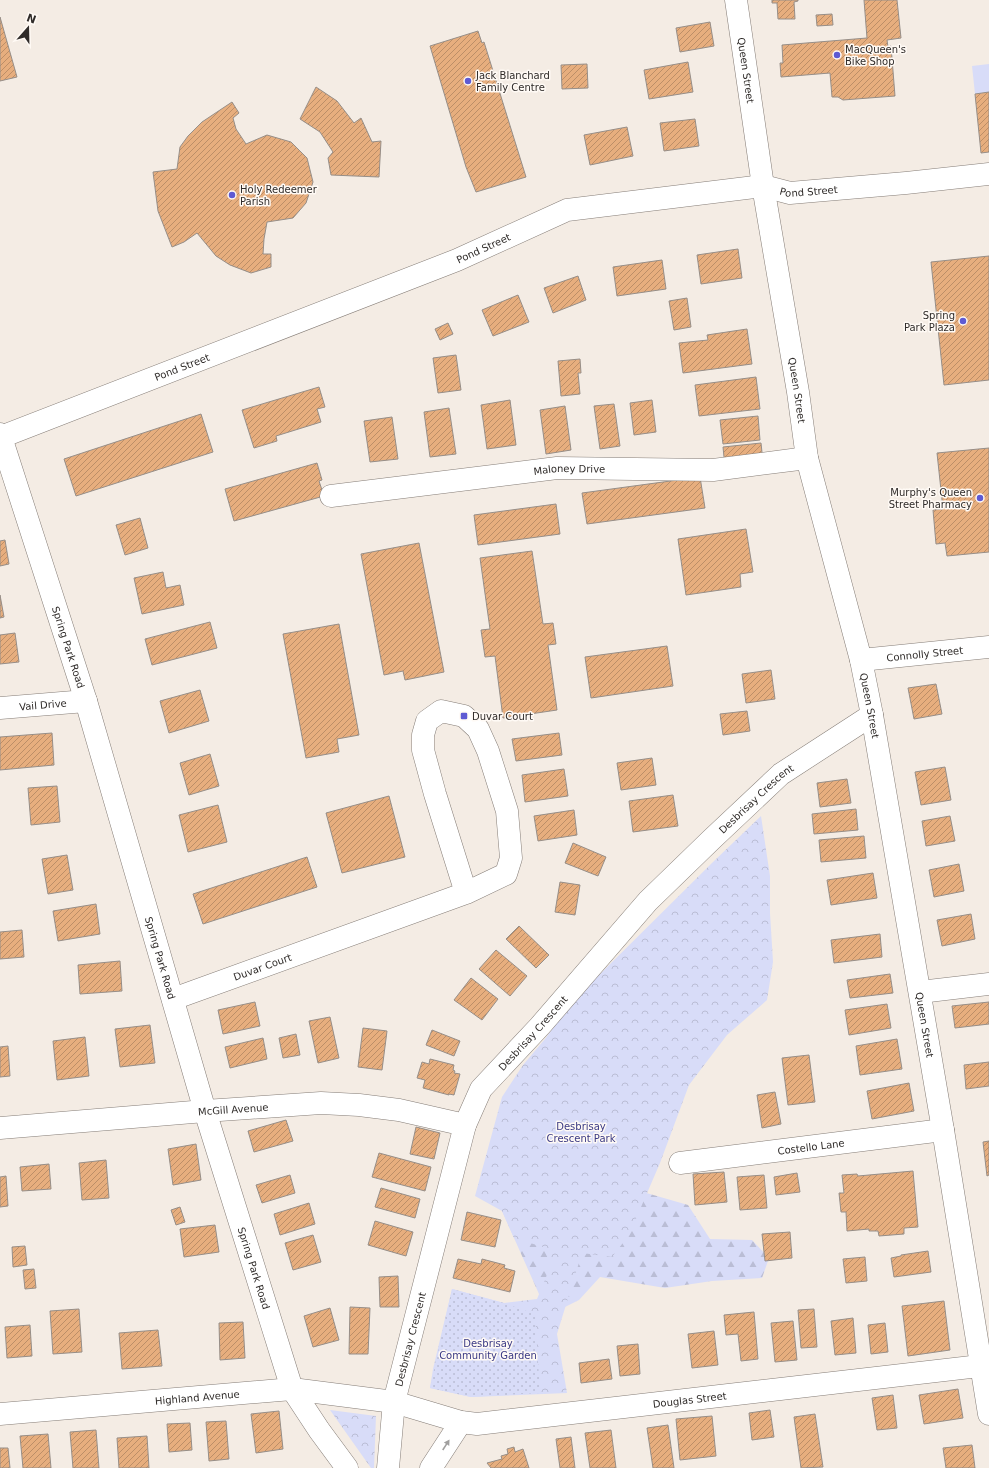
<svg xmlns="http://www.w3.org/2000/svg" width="989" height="1468" viewBox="0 0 989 1468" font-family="'DejaVu Sans',sans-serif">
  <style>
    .grass { fill: #d8dcf8 }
    .forest { fill: url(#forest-firs) }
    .park { fill: url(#park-crowns) }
    .garden { fill: url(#garden-dots) }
    .building { fill: url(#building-hatch); stroke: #968e88 }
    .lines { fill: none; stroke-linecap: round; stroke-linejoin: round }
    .minor-casing { stroke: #857d77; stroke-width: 23 }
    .tertiary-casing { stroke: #857d77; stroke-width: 23 }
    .minor { stroke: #fff; stroke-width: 22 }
    .tertiary { stroke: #fff; stroke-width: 22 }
    .oneway { fill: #a1a09f }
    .poi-dot { fill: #5e5ad3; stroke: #fffaf5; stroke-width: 1.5 }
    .labels { text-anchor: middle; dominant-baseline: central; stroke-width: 3; stroke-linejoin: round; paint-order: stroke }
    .poi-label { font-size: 10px; fill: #2f2b29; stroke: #fffaf5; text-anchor: start }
    .street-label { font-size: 10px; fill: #2f2b29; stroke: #fffaf5 }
    .park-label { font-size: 10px; fill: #3a3984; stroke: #fffaf5 }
  </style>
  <defs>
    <pattern id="forest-firs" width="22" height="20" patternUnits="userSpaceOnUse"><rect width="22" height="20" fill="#d8dcf8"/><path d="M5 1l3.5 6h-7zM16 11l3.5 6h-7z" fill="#babdd5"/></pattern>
    <pattern id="park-crowns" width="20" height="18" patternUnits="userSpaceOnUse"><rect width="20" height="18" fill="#d8dcf8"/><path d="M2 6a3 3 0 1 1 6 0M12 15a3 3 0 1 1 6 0" fill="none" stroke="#babdd5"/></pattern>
    <pattern id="garden-dots" width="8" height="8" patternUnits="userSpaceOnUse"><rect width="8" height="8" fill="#d8dcf8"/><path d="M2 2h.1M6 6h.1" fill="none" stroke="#babdd5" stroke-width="1.8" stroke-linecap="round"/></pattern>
    <pattern id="building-hatch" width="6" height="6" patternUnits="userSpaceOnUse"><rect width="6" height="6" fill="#e7ae7e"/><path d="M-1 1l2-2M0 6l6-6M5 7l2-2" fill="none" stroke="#bc8e67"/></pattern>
  </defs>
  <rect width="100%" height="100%" fill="#f4ece4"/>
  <path class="grass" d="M989,64V92L975,94L972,66Z"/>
  <path class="forest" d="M643,1192L688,1205L710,1239L752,1240L769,1258L762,1278L712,1281L665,1288L600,1277L579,1300L565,1307L539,1294L502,1211Z"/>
  <path class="park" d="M761,816L770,876V913L773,962L767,1000L727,1035L689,1085L660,1163L629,1235L612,1257L582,1253L557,1334L567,1393L471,1397L430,1388L433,1369L452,1289L504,1303L537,1299L551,1265L543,1247L514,1238L502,1211L475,1196L502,1097L523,1065L545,1039L566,1010L595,979L713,862Z
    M330,1410L376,1416L374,1468H371Z"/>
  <path class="garden" d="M452,1289L504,1303L535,1314L540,1393L471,1397L430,1388Z"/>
  <path class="building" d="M772,0H798V1L794,2L795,19H778L777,3H772Z
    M864,0H897L901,38L887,40L888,47L891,46L895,96L843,100L838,97H832L830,73L781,77L780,63H783L782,45L867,38Z
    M832,14L833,25L817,26L816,15Z
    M0,17L17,77L0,81Z
    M710,22L714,46L680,52L676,28Z
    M478,31L482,43L484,42L526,177L476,192L466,167L430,46Z
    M688,62L693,92L649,99L644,70Z
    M587,64L588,88L562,89L561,65Z
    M316,87L337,101L354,123L361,118L372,142L381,141L379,177L331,175L328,158L333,152L320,132L300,119Z
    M989,92V152L981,153L975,94Z
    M232,102L239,113L233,118L236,129L246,144L267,135L291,142L307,158L313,182L306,203L293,218L267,222L264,239L263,254H271V267L251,273L230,265L216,256L197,233L184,242L172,247L158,211L153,172L177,169L180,147L188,136L202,122Z
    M695,119L699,146L664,151L660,123Z
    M627,127L633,156L590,165L584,135Z
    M738,249L742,278L701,284L697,255Z
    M989,256V380L944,385L931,262Z
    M662,260L666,289L617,296L613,267Z
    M578,276L586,300L553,313L544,288Z
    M518,295L529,322L493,336L482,310Z
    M687,298L691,327L674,330L669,301Z
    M448,323L453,334L440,340L435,329Z
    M747,329L752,364L683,373L679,343L708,340L707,335Z
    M456,355L461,390L438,393L433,358Z
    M580,359L581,373H578L580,394L561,396L558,361Z
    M756,377L760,409L699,416L695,385Z
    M319,387L325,407L317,409L321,422L276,436L277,441L254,448L242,410Z
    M510,400L516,445L487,449L481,405Z
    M652,400L656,432L634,435L630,403Z
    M614,404L620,446L600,449L594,406Z
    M565,406L571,450L546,454L540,410Z
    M449,408L456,454L430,457L424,412Z
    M201,414L213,452L76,496L64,459Z
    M758,416L760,440L723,444L720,420Z
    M392,417L398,459L370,462L364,421Z
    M761,443L763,462L725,467L723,447Z
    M989,448V552L947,556L945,543L936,544L933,510L943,509L937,453Z
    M317,463L322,480L319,481L324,496L234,521L225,489Z
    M700,477L705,508L587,524L582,493Z
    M556,504L560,534L478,545L474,515Z
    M140,518L148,548L125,555L116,525Z
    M746,529L753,572L740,574L741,587L686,595L678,539Z
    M5,540L9,564L0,566V541Z
    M419,543L444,672L405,680L403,671L384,675L361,554Z
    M532,551L543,624L553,623L556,644L548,645L557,710L503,718L495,656L485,657L481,630L490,629L480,558Z
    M163,572L166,588L180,585L184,605L142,614L134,578Z
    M0,595L4,617L0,618Z
    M210,622L217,648L152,665L145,639Z
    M339,624L359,735L337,739L339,752L306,758L283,634Z
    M15,633L19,662L0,664V635Z
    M667,646L673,686L591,698L585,657Z
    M771,670L775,699L746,703L742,674Z
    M936,684L942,714L914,719L908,688Z
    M200,690L209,721L169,733L160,701Z
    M747,711L750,731L723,735L720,714Z
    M52,733L54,765L0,770V737Z
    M559,733L562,755L516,761L512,739Z
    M210,754L219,786L189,795L180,763Z
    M652,758L656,785L621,790L617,763Z
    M945,767L951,800L921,805L915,772Z
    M564,769L568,796L525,802L522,775Z
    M847,779L851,803L820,807L817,783Z
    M57,786L60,822L31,825L28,788Z
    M673,795L678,826L633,832L629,801Z
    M389,796L405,857L342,873L326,813Z
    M218,805L227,842L188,852L179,815Z
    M856,809L858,830L814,834L812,814Z
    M574,810L577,835L538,841L534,816Z
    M950,816L955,841L926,846L922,821Z
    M864,836L866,858L821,862L819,840Z
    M573,843L606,857L598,876L565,863Z
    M67,855L73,890L48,894L42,859Z
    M307,857L317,887L203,924L193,894Z
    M959,864L964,891L934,897L929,870Z
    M873,873L877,898L831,905L827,880Z
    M560,882L580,885L575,915L555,912Z
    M96,904L100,934L58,941L53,911Z
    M971,914L975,939L942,946L937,920Z
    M519,926L549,955L536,968L506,939Z
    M22,930L24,957L0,959V932Z
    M880,934L882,957L834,963L831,940Z
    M496,950L527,976L510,996L479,969Z
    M120,961L122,991L80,994L78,965Z
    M890,974L893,993L850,998L847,980Z
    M471,978L498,999L482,1020L454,1000Z
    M255,1002L260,1026L223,1034L218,1010Z
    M989,1002V1024L955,1028L952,1006Z
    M887,1004L891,1028L849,1035L845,1010Z
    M330,1017L339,1058L318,1063L309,1021Z
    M150,1025L155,1063L120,1067L115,1029Z
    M363,1028L387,1031L382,1070L358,1067Z
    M432,1030L460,1041L454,1056L426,1045Z
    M296,1034L300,1055L283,1058L279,1038Z
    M85,1037L89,1076L57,1080L53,1041Z
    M263,1038L267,1059L230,1068L225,1047Z
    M897,1039L902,1069L860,1075L856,1046Z
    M8,1046L10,1076L0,1077V1047Z
    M809,1055L815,1102L788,1105L782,1058Z
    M430,1059L454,1065L453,1070L455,1071L454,1073L460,1074L454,1095L449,1094V1095L423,1088L425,1080L417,1078L422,1062L429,1064Z
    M989,1062V1086L966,1089L964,1065Z
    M909,1083L914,1111L872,1119L867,1091Z
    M775,1092L781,1124L762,1128L757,1095Z
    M286,1120L293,1141L254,1152L248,1131Z
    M416,1127L440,1133L434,1159L410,1154Z
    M989,1141V1175L987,1176L983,1142Z
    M196,1144L201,1180L173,1185L168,1149Z
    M379,1153L431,1167L425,1191L372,1177Z
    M106,1160L109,1198L82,1200L79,1163Z
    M49,1164L51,1189L22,1191L20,1167Z
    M913,1171L918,1227L904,1228V1234L879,1236L878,1231H869V1229L847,1231L846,1212H841L839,1193H844L842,1175L857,1174L858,1176Z
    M724,1172L727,1202L695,1205L693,1174Z
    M797,1173L800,1192L776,1195L774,1177Z
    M290,1175L295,1193L262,1203L256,1185Z
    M764,1175L767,1208L740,1210L737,1177Z
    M6,1176L8,1206L0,1207V1177Z
    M381,1188L420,1199L415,1218L375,1207Z
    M309,1203L315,1224L280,1235L274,1214Z
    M180,1207L185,1222L176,1225L171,1210Z
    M467,1212L501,1220L495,1247L461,1240Z
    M375,1221L413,1232L406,1256L368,1245Z
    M215,1225L219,1252L184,1257L180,1229Z
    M790,1232L792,1258L765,1261L762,1234Z
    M313,1235L321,1262L293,1270L285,1243Z
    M25,1246L27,1265L13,1267L12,1247Z
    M928,1251L931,1272L894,1277L891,1258L901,1256V1255Z
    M865,1257L867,1281L846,1283L843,1259Z
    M458,1259L481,1264L482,1259L505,1265L504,1268L515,1271L510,1292L453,1278Z
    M34,1269L36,1288L25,1289L23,1270Z
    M398,1276L399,1307H380L379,1277Z
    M944,1301L950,1350L908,1356L902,1306Z
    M350,1307L370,1308L368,1354H349Z
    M330,1308L339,1340L313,1347L304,1316Z
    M79,1309L82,1352L53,1354L50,1311Z
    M814,1309L817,1347L801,1348L798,1310Z
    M754,1312L758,1359L741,1361L738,1334L726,1335L724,1315Z
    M853,1318L856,1353L835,1355L831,1321Z
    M793,1321L797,1360L775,1362L771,1323Z
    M243,1322L245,1358L220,1360L219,1323Z
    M885,1323L888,1352L871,1354L868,1325Z
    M30,1325L32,1356L7,1358L5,1327Z
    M158,1330L162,1366L122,1369L119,1333Z
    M714,1331L718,1365L692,1368L688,1334Z
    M638,1344L640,1374L620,1376L617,1346Z
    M609,1359L612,1379L581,1383L579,1363Z
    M958,1389L963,1418L924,1424L919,1395Z
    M893,1395L897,1428L877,1430L872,1398Z
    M770,1410L774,1437L752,1440L749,1413Z
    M279,1411L283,1449L256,1453L251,1414Z
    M815,1414L823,1467L801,1468L794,1417Z
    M712,1416L716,1456L680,1460L676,1419Z
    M226,1421L229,1459L209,1461L206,1422Z
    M190,1423L192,1450L169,1452L167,1424Z
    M668,1425L674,1468H653L647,1428Z
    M96,1430L99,1468H73L70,1432Z
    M611,1430L616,1468H590L585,1433Z
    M48,1434L51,1468H23L20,1436Z
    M147,1436L149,1468H119L117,1438Z
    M571,1437L575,1468H560L556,1439Z
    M972,1445L975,1468H946L943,1448Z
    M514,1447L515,1452L523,1449L529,1468H491L487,1463L502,1459L501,1456L508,1454L507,1449Z
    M0,1448H8L10,1468H0Z"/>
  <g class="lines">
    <g class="minor-casing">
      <g id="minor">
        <path id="s1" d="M0,434L86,701L205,1111L292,1389L319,1430L347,1468"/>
        <path id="s2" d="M1,437L457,260L567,210L763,186L790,193L906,183L989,174"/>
        <path id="s3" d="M331,496L557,468L713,470L807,458"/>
        <path id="s4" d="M861,660L989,647"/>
        <path id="s5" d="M0,708L86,701"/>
        <path d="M920,992L989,984"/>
        <path id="s6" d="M173,999L466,893L506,874L511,858L507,811L488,751L478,729L464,716L441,711L427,721L423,735V750L435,794L466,893"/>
        <path id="s7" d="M0,1128L205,1111L321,1103L359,1105L399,1110L465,1125"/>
        <path id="s8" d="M680,1163L943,1130"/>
        <path id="s9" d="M0,1414L292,1389L394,1402L461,1422L477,1424L989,1365"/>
        <path id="s10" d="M388,1468L394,1402L465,1125L481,1089L540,1026L648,901L712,839L781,774L872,715"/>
        <path d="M431,1468L461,1422"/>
      </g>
    </g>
    <g class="tertiary-casing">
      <g id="tertiary">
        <path id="s11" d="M736,0L763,186L798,392L807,458L861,660L872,715L943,1130L989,1414"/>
      </g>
    </g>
    <use href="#minor" class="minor"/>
    <use href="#tertiary" class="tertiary"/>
  </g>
  <defs><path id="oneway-solid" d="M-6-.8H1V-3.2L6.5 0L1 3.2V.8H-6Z"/></defs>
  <use class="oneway" href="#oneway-solid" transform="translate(446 1445) rotate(-57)"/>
  <g class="poi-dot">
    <circle cx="837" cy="55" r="4"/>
    <circle cx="468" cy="81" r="4"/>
    <circle cx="232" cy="195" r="4"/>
    <circle cx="963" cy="321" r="4"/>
    <circle cx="980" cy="498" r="4"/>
    <rect x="460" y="712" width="8" height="8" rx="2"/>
  </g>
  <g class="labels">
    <g class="poi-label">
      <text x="845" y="49">MacQueen's<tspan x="845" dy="12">Bike Shop</tspan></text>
      <text x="476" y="75">Jack Blanchard<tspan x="476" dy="12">Family Centre</tspan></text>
      <text x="240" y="189">Holy Redeemer<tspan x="240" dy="12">Parish</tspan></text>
      <text x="955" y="315" text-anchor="end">Spring<tspan x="955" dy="12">Park Plaza</tspan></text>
      <text x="972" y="492" text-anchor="end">Murphy's Queen<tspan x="972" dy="12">Street Pharmacy</tspan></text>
      <text x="472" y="716">Duvar Court</text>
    </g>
    <g class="street-label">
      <text stroke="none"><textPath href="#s11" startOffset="71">Queen Street</textPath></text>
      <text stroke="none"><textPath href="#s2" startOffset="854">Pond Street</textPath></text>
      <text stroke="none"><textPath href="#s2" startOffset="518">Pond Street</textPath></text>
      <text stroke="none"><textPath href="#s2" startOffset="194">Pond Street</textPath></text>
      <text stroke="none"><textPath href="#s11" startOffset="395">Queen Street</textPath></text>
      <text stroke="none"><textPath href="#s3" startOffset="240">Maloney Drive</textPath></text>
      <text stroke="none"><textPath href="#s1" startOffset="224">Spring Park Road</textPath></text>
      <text stroke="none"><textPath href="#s4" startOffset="64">Connolly Street</textPath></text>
      <text stroke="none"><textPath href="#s5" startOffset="43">Vail Drive</textPath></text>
      <text stroke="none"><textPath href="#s11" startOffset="719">Queen Street</textPath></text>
      <text stroke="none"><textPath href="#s10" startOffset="792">Desbrisay Crescent</textPath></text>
      <text stroke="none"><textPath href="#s1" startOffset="548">Spring Park Road</textPath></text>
      <text stroke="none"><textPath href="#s6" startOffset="95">Duvar Court</textPath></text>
      <text stroke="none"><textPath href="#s11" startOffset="1043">Queen Street</textPath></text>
      <text stroke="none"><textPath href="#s10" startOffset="468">Desbrisay Crescent</textPath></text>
      <text stroke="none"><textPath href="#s7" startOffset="234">McGill Avenue</textPath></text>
      <text stroke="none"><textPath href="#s8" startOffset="132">Costello Lane</textPath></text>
      <text stroke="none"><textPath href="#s1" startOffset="872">Spring Park Road</textPath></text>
      <text stroke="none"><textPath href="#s10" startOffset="131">Desbrisay Crescent</textPath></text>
      <text stroke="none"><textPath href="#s9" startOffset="198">Highland Avenue</textPath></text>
      <text stroke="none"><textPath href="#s9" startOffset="696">Douglas Street</textPath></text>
    </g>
    <g class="park-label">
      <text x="581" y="1126">Desbrisay<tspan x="581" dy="12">Crescent Park</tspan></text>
      <text x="488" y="1343">Desbrisay<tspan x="488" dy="12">Community Garden</tspan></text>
    </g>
  </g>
  <g transform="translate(28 28) rotate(20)" stroke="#fffaf5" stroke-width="3" paint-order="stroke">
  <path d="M0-3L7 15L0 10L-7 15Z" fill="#2f2b29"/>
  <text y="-6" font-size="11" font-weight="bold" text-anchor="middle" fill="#2f2b29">N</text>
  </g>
</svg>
